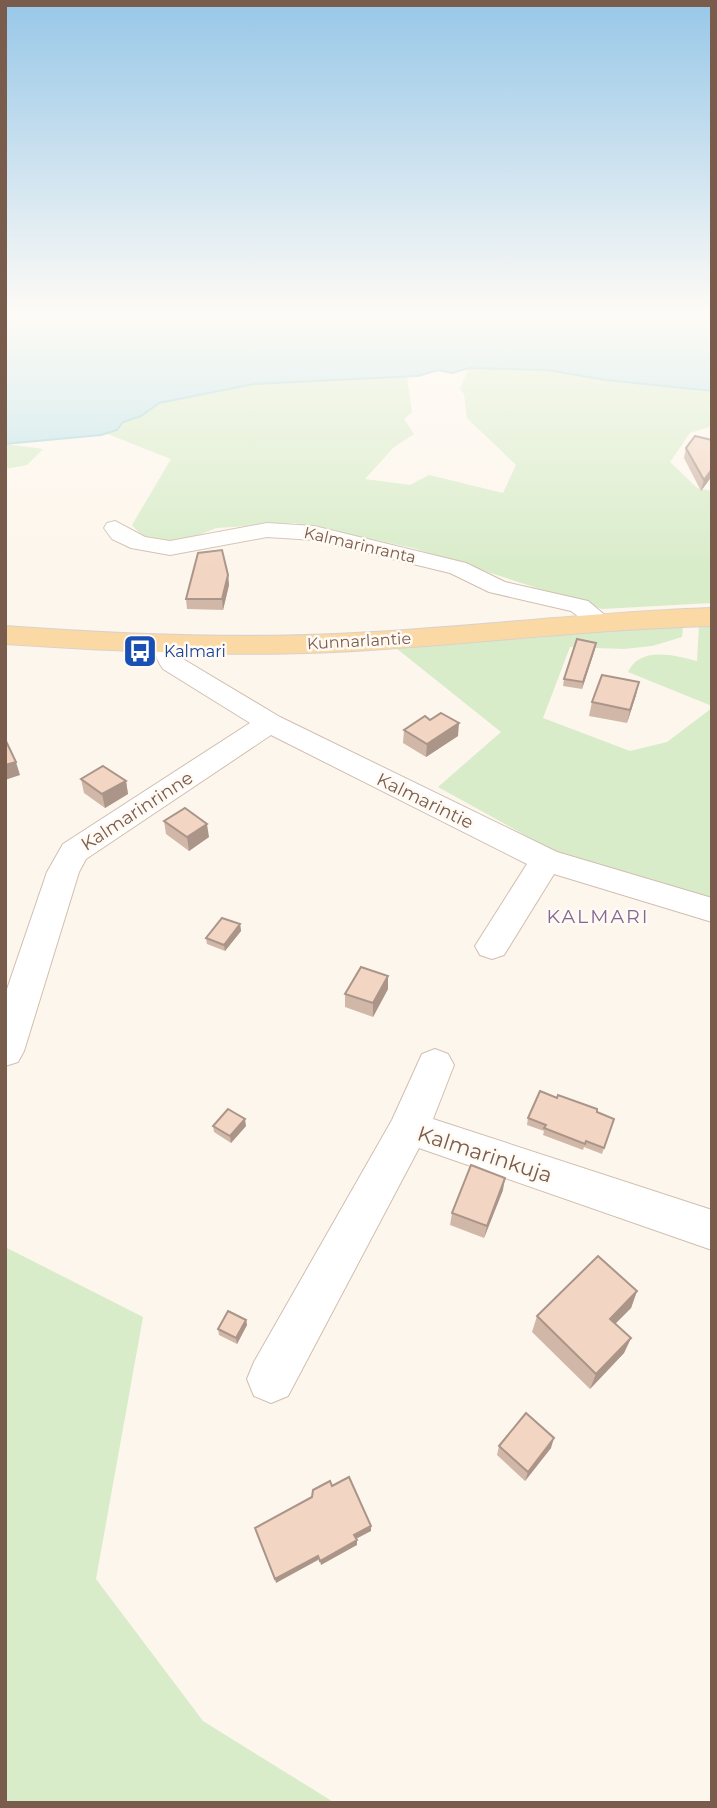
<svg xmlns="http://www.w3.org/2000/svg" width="717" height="1808" viewBox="0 0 717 1808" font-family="Montserrat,sans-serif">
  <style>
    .green { fill: #d8ecc9 }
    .water { fill: #bfe3e8; stroke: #a5d3da; stroke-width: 2 }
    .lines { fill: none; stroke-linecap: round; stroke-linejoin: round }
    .minor-casing { stroke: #d1beb0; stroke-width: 2 }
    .major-casing { stroke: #dad1cd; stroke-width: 2 }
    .minor { fill: #fff; fill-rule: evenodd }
    .major { fill: #fbd9a5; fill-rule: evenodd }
    .wall { fill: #d1b7a8 }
    .shaded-wall { fill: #aa9588 }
    .building { fill: #f3d5c3; stroke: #aa9588; stroke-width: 2 }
    .labels { text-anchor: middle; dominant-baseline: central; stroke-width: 5; stroke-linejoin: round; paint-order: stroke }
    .far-street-label { font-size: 16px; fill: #7a5c4d; stroke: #fffaf3 }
    .far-transit-label { font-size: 16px; fill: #164399; stroke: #fffaf3; text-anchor: start }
    .street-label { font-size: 18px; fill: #7a5c4d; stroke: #fffaf3 }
    .neighbourhood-label { font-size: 19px; letter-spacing: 2px; fill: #846695; stroke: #fffaf3 }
    .near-street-label { font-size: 21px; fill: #7a5c4d; stroke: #fffaf3 }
  </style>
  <rect width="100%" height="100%" fill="#fdf6ec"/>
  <path class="green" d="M469,368L547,370L606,380L712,391V426L690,433L670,462L697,488L712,491V603L602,609L413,548L295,523L216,528L176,544L143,537L132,525L171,459L105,433L120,428L122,422L141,416L162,401L254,384L407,377L412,412L404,419L414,434L394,447L365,479L410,485L429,475L503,493L516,465L467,418L464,394L460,389Z
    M5,444L43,449L27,465L5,469Z
    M712,620V706L628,672C640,646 674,655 697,661L699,626Z
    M683,627L682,637L652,646L624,649L570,647L543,718L630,751L667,742L712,708V904L579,865L438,787L501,732L391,644Z
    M5,1247L143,1317L96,1579L203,1721L335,1803H5Z"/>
  <path class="water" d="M5,316H712V391L606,380L547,370L469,368L452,373L438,370L418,376L254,384L159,403L141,416L123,422L117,430L101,435L5,444Z"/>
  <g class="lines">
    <g class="minor-casing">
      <path id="minor" d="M115,521L145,537L170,541L267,523L314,526L466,563L505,582L588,601L612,621L609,626L600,628L591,626L571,611L489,592L450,573L314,540L267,537L170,555L131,548L112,539L104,528L107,523Z
        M168,636L177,639L181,644L183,659L280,717L557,852L712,898V922L554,874L504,955L492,959L480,955L475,946L527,864L271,735L86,859L79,872L24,1051L18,1062L5,1066V995L47,872L63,844L250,723L163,669C156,659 152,649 159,639Z
        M435,1049L448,1054L454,1065L433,1119L712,1210V1250L419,1148L288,1396L271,1403L254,1396L247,1379L254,1362L392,1120L422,1054Z"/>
    </g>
    <g class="major-casing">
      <path id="major" d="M712,608V626C586,629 461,646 335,652C225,657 115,651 5,644V626C115,634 225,639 335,634C461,629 586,612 712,608Z"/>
    </g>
    <use href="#minor" class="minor"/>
    <use href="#major" class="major"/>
  </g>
  <path class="wall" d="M686,448L712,476L701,491L684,458Z
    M228,575L229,585L223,610L187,609L186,599Z
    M595,649L582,689L563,686L564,679Z
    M636,695L627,723L589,716L592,702Z
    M404,730L458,736L426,757L403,743Z
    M81,779L126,781L128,794L105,808L84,793Z
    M164,821L209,837L189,851L166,834Z
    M240,924L241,931L225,951L207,944L206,938Z
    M388,976V989L373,1017L345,1007V994Z
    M597,1112L614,1119L602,1154L584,1147L583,1150L543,1135L544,1131L527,1125L528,1118Z
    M213,1126H246L231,1143L214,1132Z
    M503,1190L484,1238L450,1225L452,1213Z
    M637,1291L631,1308L615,1324L631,1338L624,1353L590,1389L532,1332L537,1316Z
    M246,1320L247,1325L237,1344L219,1335L218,1329Z
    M499,1446L551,1448L525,1481L497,1455Z"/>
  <path class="shaded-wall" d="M712,469V476L701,491L704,480Z
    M228,575L229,585L223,610L222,599Z
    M596,643L595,649L582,689L583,682Z
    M639,682L636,695L627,723L630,710Z
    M459,723L458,736L426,757L427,744Z
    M16,762L20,775L5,780V765Z
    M126,781L128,794L105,808L102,794Z
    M207,824L209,837L189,851L187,837Z
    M240,924L241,931L225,951L224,945Z
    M388,976V989L373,1017V1003Z
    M245,1119L246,1126L231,1143L230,1136Z
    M505,1178L503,1190L484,1238L487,1226Z
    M637,1291L631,1308L604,1335L610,1319Z
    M246,1320L247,1325L237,1344L236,1338Z
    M631,1338L624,1353L590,1389L596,1374Z
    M554,1438L551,1448L525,1481L528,1472Z
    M371,1526V1531L354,1540V1535Z
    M357,1540V1545L321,1565L320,1561Z
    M318,1556V1560L276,1583L275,1579Z"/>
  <path class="building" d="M695,436L712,440V469L704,480L686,448Z
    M222,550L228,575L222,599H186L198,553Z
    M577,639L596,643L583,682L564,679Z
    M602,675L639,682L630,710L592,702Z
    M441,713L459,723L427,744L404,730L425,716L430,720Z
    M5,739L16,762L5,765Z
    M103,766L126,781L102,794L81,779Z
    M185,808L207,824L187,837L164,821Z
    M222,918L240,924L224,945L206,938Z
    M361,967L388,976L373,1003L345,994Z
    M540,1091L557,1098L558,1095L597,1109V1112L614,1119L604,1148L586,1141L585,1144L544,1128L546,1125L528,1118Z
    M228,1109L245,1119L230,1136L213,1126Z
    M471,1165L505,1178L487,1226L452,1213Z
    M598,1256L637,1291L610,1319L631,1338L596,1374L537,1316Z
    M228,1311L246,1320L236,1338L218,1329Z
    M526,1413L554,1438L528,1472L499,1446Z
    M349,1477L371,1526L354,1535L357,1540L320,1561L318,1556L275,1579L255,1528L312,1497L313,1490L330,1481L332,1486Z"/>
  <linearGradient id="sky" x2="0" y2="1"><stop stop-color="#97c7e8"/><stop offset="0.55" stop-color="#fefbf6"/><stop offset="1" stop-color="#fefbf6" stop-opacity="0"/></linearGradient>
  <rect width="717" height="570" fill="url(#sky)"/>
  <defs>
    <g id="bus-square" transform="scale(1.75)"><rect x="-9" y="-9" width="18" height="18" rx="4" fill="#1a4fb4" stroke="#fffaf3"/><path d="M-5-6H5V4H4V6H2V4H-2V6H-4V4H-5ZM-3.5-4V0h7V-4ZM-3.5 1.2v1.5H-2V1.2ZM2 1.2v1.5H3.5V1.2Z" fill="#fff"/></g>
  </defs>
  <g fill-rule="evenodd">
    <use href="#bus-square" x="140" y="651"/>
  </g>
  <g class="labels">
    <g class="far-street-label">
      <text transform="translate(360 545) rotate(13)">Kalmarinranta</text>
      <text transform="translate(359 641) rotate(-3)">Kunnarlantie</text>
    </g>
    <g class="far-transit-label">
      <text x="164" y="651">Kalmari</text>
    </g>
    <g class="street-label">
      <text transform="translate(425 801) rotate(26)">Kalmarintie</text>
      <text transform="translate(137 811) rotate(-33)">Kalmarinrinne</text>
    </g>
    <g class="neighbourhood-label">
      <text x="598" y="916">KALMARI</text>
    </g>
    <g class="near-street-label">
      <text transform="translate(485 1154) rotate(18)">Kalmarinkuja</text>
    </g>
  </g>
  <rect width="717" height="1808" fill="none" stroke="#7a5c4d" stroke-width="14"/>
</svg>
